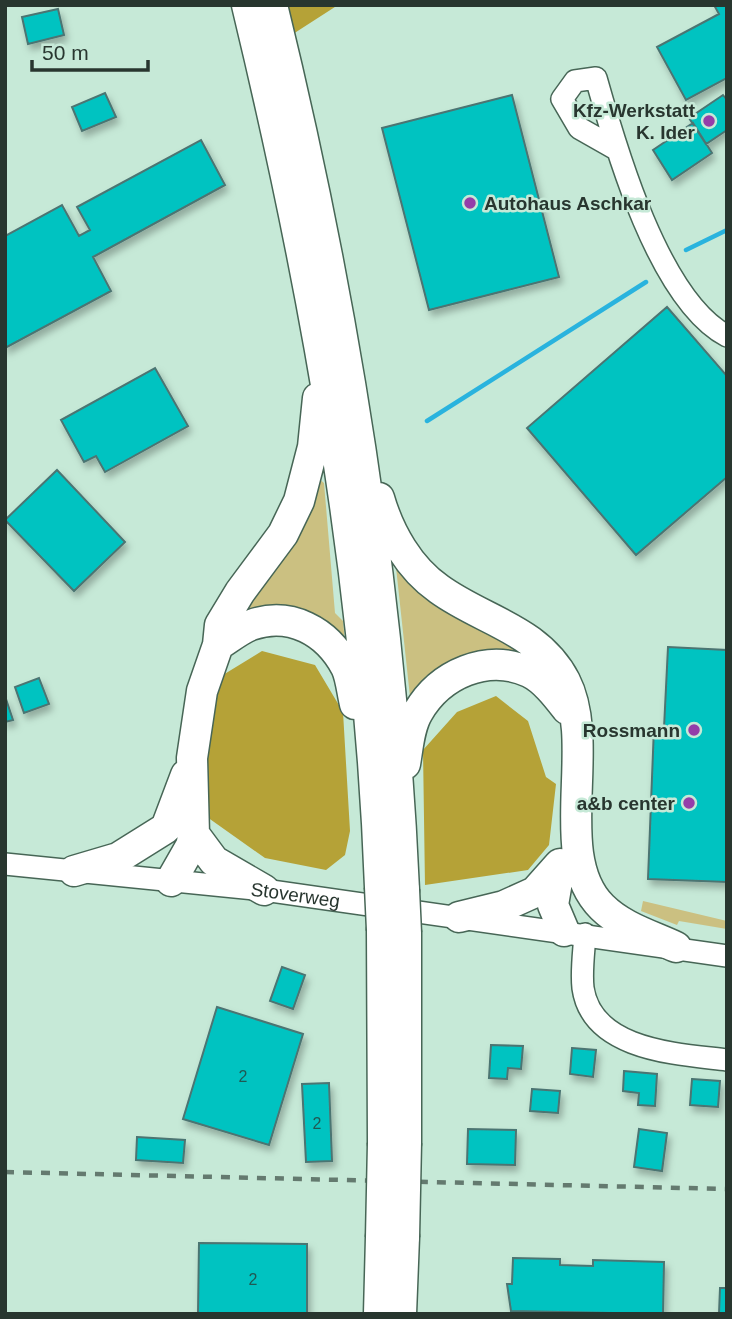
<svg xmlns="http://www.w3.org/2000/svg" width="732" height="1319" viewBox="0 0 732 1319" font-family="Helvetica,sans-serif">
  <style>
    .green { fill: #cbc081 }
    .forest { fill: #b5a237 }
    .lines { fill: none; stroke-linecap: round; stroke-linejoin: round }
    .stream { stroke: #29b3de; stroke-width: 4.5 }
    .building { fill: #04c3c1; stroke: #4c7472; stroke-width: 2; filter: url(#shadow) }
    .minor-casing { stroke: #476656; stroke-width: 24 }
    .highway-casing { stroke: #476656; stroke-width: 33 }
    .minor { stroke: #fff; stroke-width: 21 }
    .highway { stroke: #fff; stroke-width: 30 }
    .rail { stroke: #647a6f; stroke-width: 4.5; stroke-dasharray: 9 9; stroke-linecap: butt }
    .highway-bridge-casing { stroke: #476656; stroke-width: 33; stroke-linecap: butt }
    .highway-bridge { stroke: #fff; stroke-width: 30 }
    .poi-dot { fill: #943da9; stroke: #c6e9d7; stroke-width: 2.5 }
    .labels { text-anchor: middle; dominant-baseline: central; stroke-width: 5; stroke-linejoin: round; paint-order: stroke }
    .number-label { font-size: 16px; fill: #1f5954 }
    .poi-label { font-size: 19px; font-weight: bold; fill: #28362f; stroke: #c6e9d7; text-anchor: end }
    .street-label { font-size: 19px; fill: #28362f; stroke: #c6e9d7 }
  </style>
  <defs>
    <filter id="shadow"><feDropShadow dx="3" dy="5.5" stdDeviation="3.5" flood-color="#0004"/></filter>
  </defs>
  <rect width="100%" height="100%" fill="#c6e9d7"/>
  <path class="green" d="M317,477L324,483L335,613L343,621L345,642L239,622Z
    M395,558L555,675L500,657L411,706Z
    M643,901L727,921V929L679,921L677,925L641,911Z"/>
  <path class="forest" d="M286,5H338L293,34Z
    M262,651L315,665L343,712L350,831L345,855L326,870L265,858L200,812L218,678Z
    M496,696L528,721L546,777L556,784L549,845L528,870L425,885L423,750L457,712Z"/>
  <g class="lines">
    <path class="stream" d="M686,250L727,230
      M427,421L646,282"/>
  </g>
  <path class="building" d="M714,5H727V78L686,100L657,47L719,14Z
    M58,9L64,35L28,44L22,17Z
    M105,93L116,117L82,131L72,107Z
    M512,95L559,277L429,310L382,128Z
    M723,95L727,100V130L706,144L689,118Z
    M693,123L712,153L672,180L653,150Z
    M201,140L225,185L93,257L111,291L5,348V236L62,205L79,236L90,230L77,207Z
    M667,307L727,376V477L636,555L527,428Z
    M155,368L188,426L105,472L96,456L84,462L61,420Z
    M57,470L125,542L74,591L5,520Z
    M668,647L727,650V882L648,879L654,727L664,728Z
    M39,678L49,704L24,713L15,687Z
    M5,696L13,720L5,722Z
    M282,967L305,975L293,1009L270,1001Z
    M217,1007L303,1034L269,1145L183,1119Z
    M491,1045L523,1046L521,1069L508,1068L507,1079L489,1078Z
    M572,1048L596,1050L593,1077L570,1074Z
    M624,1071L657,1074L655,1106L638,1105L639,1093L623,1091Z
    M692,1079L720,1081L718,1107L690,1105Z
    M329,1083L332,1161L306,1162L302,1084Z
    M532,1089L560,1091L558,1113L530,1111Z
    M468,1129L516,1130L515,1165L467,1164Z
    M639,1129L667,1133L662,1171L634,1167Z
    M137,1137L185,1140L183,1163L136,1160Z
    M199,1243L307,1244V1314H198Z
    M513,1258L560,1259V1265L593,1266V1260L664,1262L663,1314L511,1311L507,1284H512Z
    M720,1288H727V1314H719Z"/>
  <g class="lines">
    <g class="minor-casing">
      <g id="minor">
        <path d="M616,149L579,128L562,99L575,81L596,78C616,149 659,300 727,336"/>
        <path id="s1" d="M5,864L264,890L727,956"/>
        <path d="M585,934C584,951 581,971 583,988C592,1051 679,1054 727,1060"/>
      </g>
    </g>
    <g class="highway-casing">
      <path id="highway" d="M247,5C317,295 369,589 380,887
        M272,5C343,295 391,592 404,890
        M379,498C389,533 409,568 439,589C483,621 538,629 565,681C598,745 550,856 602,907C622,927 650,935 676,947
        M218,645C228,639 240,629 251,625C290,611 327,631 346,667C351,677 352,692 355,704
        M405,764C408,747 409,727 418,712C440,674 487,653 529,672C544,679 557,696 567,709
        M194,834L214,861L264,890
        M560,864L553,905L564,931
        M74,871L118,858L166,828L186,775
        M171,881L191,846L194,834L192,758L202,691L218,645L220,625L240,592L283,534L299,501L313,447L318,398
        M459,917L504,906L535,892L559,865
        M382,930L383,1143
        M406,1143V933
        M379,1314L381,1237
        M401,1314L404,1237"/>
    </g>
    <use href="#minor" class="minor"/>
    <use href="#highway" class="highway"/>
    <path class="rail" d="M5,1172L727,1189"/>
    <g class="highway-bridge-casing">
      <path id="highway-bridge" d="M380,887L382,930
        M404,890L406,933
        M381,1237L383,1143
        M404,1237L406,1143"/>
    </g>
    <use href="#highway-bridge" class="highway-bridge"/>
  </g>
  <g class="poi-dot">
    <circle cx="709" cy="121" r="7"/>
    <circle cx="470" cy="203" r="7"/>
    <circle cx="694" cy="730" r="7"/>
    <circle cx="689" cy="803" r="7"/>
  </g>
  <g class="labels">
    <g class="number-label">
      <text x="243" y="1076">2</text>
      <text x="317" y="1123">2</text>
      <text x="253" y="1279">2</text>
    </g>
    <g class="poi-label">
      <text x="695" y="110">Kfz-Werkstatt<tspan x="695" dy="22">K. Ider</tspan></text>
      <text x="484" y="203" text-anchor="start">Autohaus Aschkar</text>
      <text x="680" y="730">Rossmann</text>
      <text x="675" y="803">a&amp;b center</text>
    </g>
    <g class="street-label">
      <text stroke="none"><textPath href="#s1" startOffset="292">Stoverweg</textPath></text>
    </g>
  </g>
  <rect width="732" height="1319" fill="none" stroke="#28362f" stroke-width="14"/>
  <path d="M32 60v10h116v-10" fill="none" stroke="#28362f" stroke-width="3.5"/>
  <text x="42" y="60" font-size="21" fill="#28362f" stroke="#c6e9d7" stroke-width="5" paint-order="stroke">50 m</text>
</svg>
